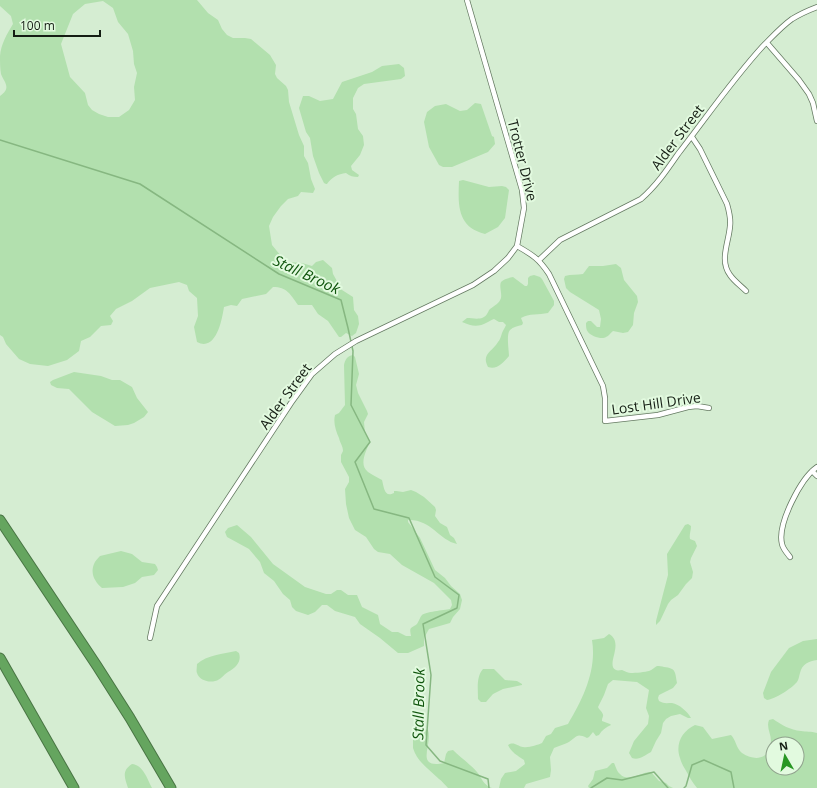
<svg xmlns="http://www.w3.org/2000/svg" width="817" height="788" viewBox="0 0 817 788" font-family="'Open Sans',sans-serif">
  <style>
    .green { fill: #b2e0ae; fill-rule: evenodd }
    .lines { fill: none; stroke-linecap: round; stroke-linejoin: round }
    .stream { stroke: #86b781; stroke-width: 1.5 }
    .street-casing { stroke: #657a62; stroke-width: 6 }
    .highway-casing { stroke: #497544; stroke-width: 11 }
    .street { stroke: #fff; stroke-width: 4.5 }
    .highway { stroke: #65a55f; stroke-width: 9 }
    .labels { text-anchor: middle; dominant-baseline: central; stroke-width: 4; stroke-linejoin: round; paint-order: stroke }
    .street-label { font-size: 14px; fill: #141d13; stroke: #e2fadf }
    .water-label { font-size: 15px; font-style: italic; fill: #11560e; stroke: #e2fadf }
  </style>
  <rect width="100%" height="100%" fill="#d5edd2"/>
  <path class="green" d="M0,0H197L208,13L218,20L222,29L227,35L233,38H245L251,39L270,55L276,65L275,74L277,78L286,86L288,90L289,102L299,135L304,146V156L308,163L311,179L315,189L313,193L301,192L298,196L288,199L281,206L273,217L269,226L272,245L281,256L288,262L302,263L312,266L316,262L323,260L332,268L333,274L342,290L353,297L354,310L358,316L359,324L356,333L352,336L346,333L341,337H339L328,321L318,314L312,305H298C290,294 287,287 273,287L266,294L242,299L237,306L231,305L224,307C222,320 216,352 197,342L194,327L198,316L197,298L189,291L187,285L179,282L150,288L132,301L116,309L110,316L113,321L111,325L101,326L90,337L81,341L79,351L67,360L48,366L30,364L19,359L6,344L3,337L0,335V96C12,88 4,82 1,74C0,69 0,61 0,56C1,44 7,34 13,24L11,16L0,6ZM103,1L113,8L118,22L128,34L133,51L134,64L137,73L134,87L135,100L129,110L119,117H108L99,114L92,110L88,105L85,93L70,77L61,44L73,14L85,4Z
    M399,64L404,68L405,76L401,79L364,84L358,88L353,98V109L356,114L358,129L363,136L364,145L360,155L351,166L352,170L359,175L358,177C353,177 350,176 346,173C338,174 332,177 327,184H326L324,183L319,173L313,156L310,138L306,132L299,108L303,96H309L320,101L333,99L342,82L372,72L382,66Z
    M475,103L481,104L492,136L494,137L495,144L488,152L452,167H443L439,165L429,147L424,122L427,112L435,106L446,104L460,111L467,110Z
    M463,180L489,187L502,186L506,187L509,190L505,218L498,227L485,234C457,227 458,205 459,181Z
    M616,264L621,268L624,280L637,296L638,302L634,313L633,325L628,332L623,333L613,331C610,333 609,336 606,337C602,340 591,336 588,332C586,330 586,326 586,323L588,321H591L597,327H600L601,319L599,310L570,292L566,288L564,279L565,276C571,274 577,275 583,274L589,266H603Z
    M534,275L540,277L542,279L554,301V305L548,313C539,315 529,313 521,318L523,323L522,325C518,326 513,327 510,330C506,334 509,350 509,356C503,363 497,370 488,367C481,354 492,352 498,342C500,340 501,336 502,333C503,330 505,328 506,325L503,322H499L494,319C491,320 490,321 488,322C477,328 472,326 462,322L467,318C473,318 483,321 487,314C489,311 488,311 490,309C495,305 499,304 501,298C502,293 499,286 501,282C504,279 509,278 513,277L525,286H527L528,284V278L530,276Z
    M353,355L355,357L359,374L356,385L358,393L367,411L368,414L364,422L365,433L370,441C367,450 358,464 368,472C372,475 377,477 382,480C384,487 384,498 394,493V491H396L403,492L411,490L416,492L424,497L435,507L436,510L435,516L440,523L447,527L450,535L454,538L457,544C439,540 431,519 408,520V522L420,538L435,570L445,578L451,586L460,594L462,600L460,609L453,617L450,623L429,629L424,638V646L408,653H398L380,638L360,624L355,617L335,611L327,605H322L315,612L308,615L296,611L292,607L290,600L283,594L274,581L264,573L260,562L249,549L227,537L225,532L228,528L237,525L251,537L273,564L305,587L326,594H331L337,590H341L348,595H357L362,607L378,615L380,624L392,632H398L406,636H411C409,626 411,629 417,624C419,621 420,617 422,615C425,612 444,610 450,609L452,605L451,600L434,583L402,565L390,554L378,552L374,549L366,537L355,530L349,518L346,504L345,489L349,482V477L341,462V455L343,451C343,446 340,443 339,438C336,431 333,423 335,415L339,413L345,405L344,365C345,360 347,356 353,355Z
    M74,372L101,376L112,380H120L132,387L137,398L148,412L144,417L134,423L128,425L115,426L92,412L69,389L57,388L51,385L50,382L53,380Z
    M688,524L691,526C691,531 689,535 690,539L695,541L697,546L691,558L690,562L693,572L692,578L686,584L678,595L671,600L668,604L660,621L656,625V621L668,575L667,554L685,525Z
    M121,551L132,554L142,562L155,564L157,567L158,570L154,575L142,577L135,583L123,587L102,588C95,582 90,574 94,564C95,561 98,558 100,556Z
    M609,634C625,643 605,665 616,670C618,671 620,670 622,670C625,671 628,673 631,673C635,673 646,672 649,671C652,670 655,667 657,666C659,666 662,666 664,667C676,668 675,672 677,683L673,688L659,695L658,698L659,701C664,704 667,703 672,703C679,704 688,712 691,718H688L680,714L671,716L666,719L663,723L661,733L656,741L651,752C645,755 639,761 632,758L629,753L634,741L648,724L649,716L646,708L649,690L637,682L613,680L608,684L604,695L598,707C599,710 604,713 603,716C603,717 602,718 602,720V721L610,724L611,725C606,727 602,730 599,735L596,736L593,732L589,737L587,738C575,732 577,738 567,743C563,745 558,746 554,748L550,757L551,770L550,777L526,784L524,788H499L501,779L505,773L516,771L525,764L524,760C518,756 511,752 508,745C514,741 517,746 523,747C529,748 537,745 542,743L546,736L551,734L555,728L568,724C583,699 597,670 592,640L604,638Z
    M817,639V660C809,661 802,664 800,673C799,676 799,679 797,682C791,689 775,699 767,700L764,698L763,693L771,672L789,648L803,641Z
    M236,651L239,653C242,662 235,668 228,672C223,675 221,680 215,681C209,683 199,680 197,673C196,671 197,667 197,664C207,655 223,654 236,651Z
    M483,669H494L505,680L517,681L522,684V685L503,689L493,694L486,702H481L478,699C478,689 476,677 483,669Z
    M773,719C782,725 790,730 801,731C806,732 811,731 817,733V788H697C692,782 689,776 685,769C683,766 681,762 680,758C675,744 682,731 695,725L703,727L712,739L731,735C736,740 736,748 742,753C756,762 770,759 771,741C771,734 766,727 769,720ZM773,744H797V768H773Z
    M420,728L428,730C433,745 414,769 444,763L446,754L448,751L453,750C461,758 470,764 477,772C482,778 483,785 492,788H448C445,785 442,781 439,779C430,770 417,762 413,748C413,745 413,742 413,739C412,732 414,729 420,728Z
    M612,763H614C616,767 617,772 620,774C628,783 641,772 651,772L659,781L666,783L669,786L673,788H679H589L588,786L593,779L595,771L607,768Z
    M132,764C143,765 147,778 152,788H128C125,778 121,771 132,764Z"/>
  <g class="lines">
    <path class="stream" d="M0,140L140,184L279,274L341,300L348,328L353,351L351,405L370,442L355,462L374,509L409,518L435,577L459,595L457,608L423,624L431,675L426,745L440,761L488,779L489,788
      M591,788L607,778L622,780L654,772L668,788
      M684,788L686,786L692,765L704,760L731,772L734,788"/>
    <g class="street-casing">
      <path id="street" d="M467,0L522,190L524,208L517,246C533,255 539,259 549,274L603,386L605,398V421L658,415L688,407L697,406L709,408
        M767,43L799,80L809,94L813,103L817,121
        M692,137L700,149L727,204C729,211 731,219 730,226C729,242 719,260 730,275C734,281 741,286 746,291
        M539,260L560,240L641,199C656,186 667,170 678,154C706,118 732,80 763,46C772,37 782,26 792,19C800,14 809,10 817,7
        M812,471L817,476
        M790,557C787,553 783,549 782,544C777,524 801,478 817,467
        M150,638L157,606L291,403L312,374L335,354L356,341L473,285L494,271L508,258L517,246"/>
    </g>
    <g class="highway-casing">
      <path id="highway" d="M0,520L97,666L130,718L171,788
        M0,658L74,788"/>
    </g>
    <use href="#street" class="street"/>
    <use href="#highway" class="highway"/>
  </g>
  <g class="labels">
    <g class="street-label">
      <text transform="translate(677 137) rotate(-53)">Alder Street</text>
      <text transform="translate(523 160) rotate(76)">Trotter Drive</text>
      <text transform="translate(285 396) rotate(-54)">Alder Street</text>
      <text transform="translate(656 403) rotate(-8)">Lost Hill Drive</text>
    </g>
    <g class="water-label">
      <text transform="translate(307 274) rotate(25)">Stall Brook</text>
      <text transform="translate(418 704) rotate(-89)">Stall Brook</text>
    </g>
  </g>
  <g transform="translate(785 756) rotate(351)"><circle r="19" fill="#e2fadf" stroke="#90a28d"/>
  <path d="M0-3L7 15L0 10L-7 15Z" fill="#289723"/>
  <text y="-6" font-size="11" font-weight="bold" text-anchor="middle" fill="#141d13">N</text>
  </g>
  <path d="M14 30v6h86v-6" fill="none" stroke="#141d13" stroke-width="2"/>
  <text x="20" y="30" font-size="12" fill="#141d13" stroke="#e2fadf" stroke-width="3" paint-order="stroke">100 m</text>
</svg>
